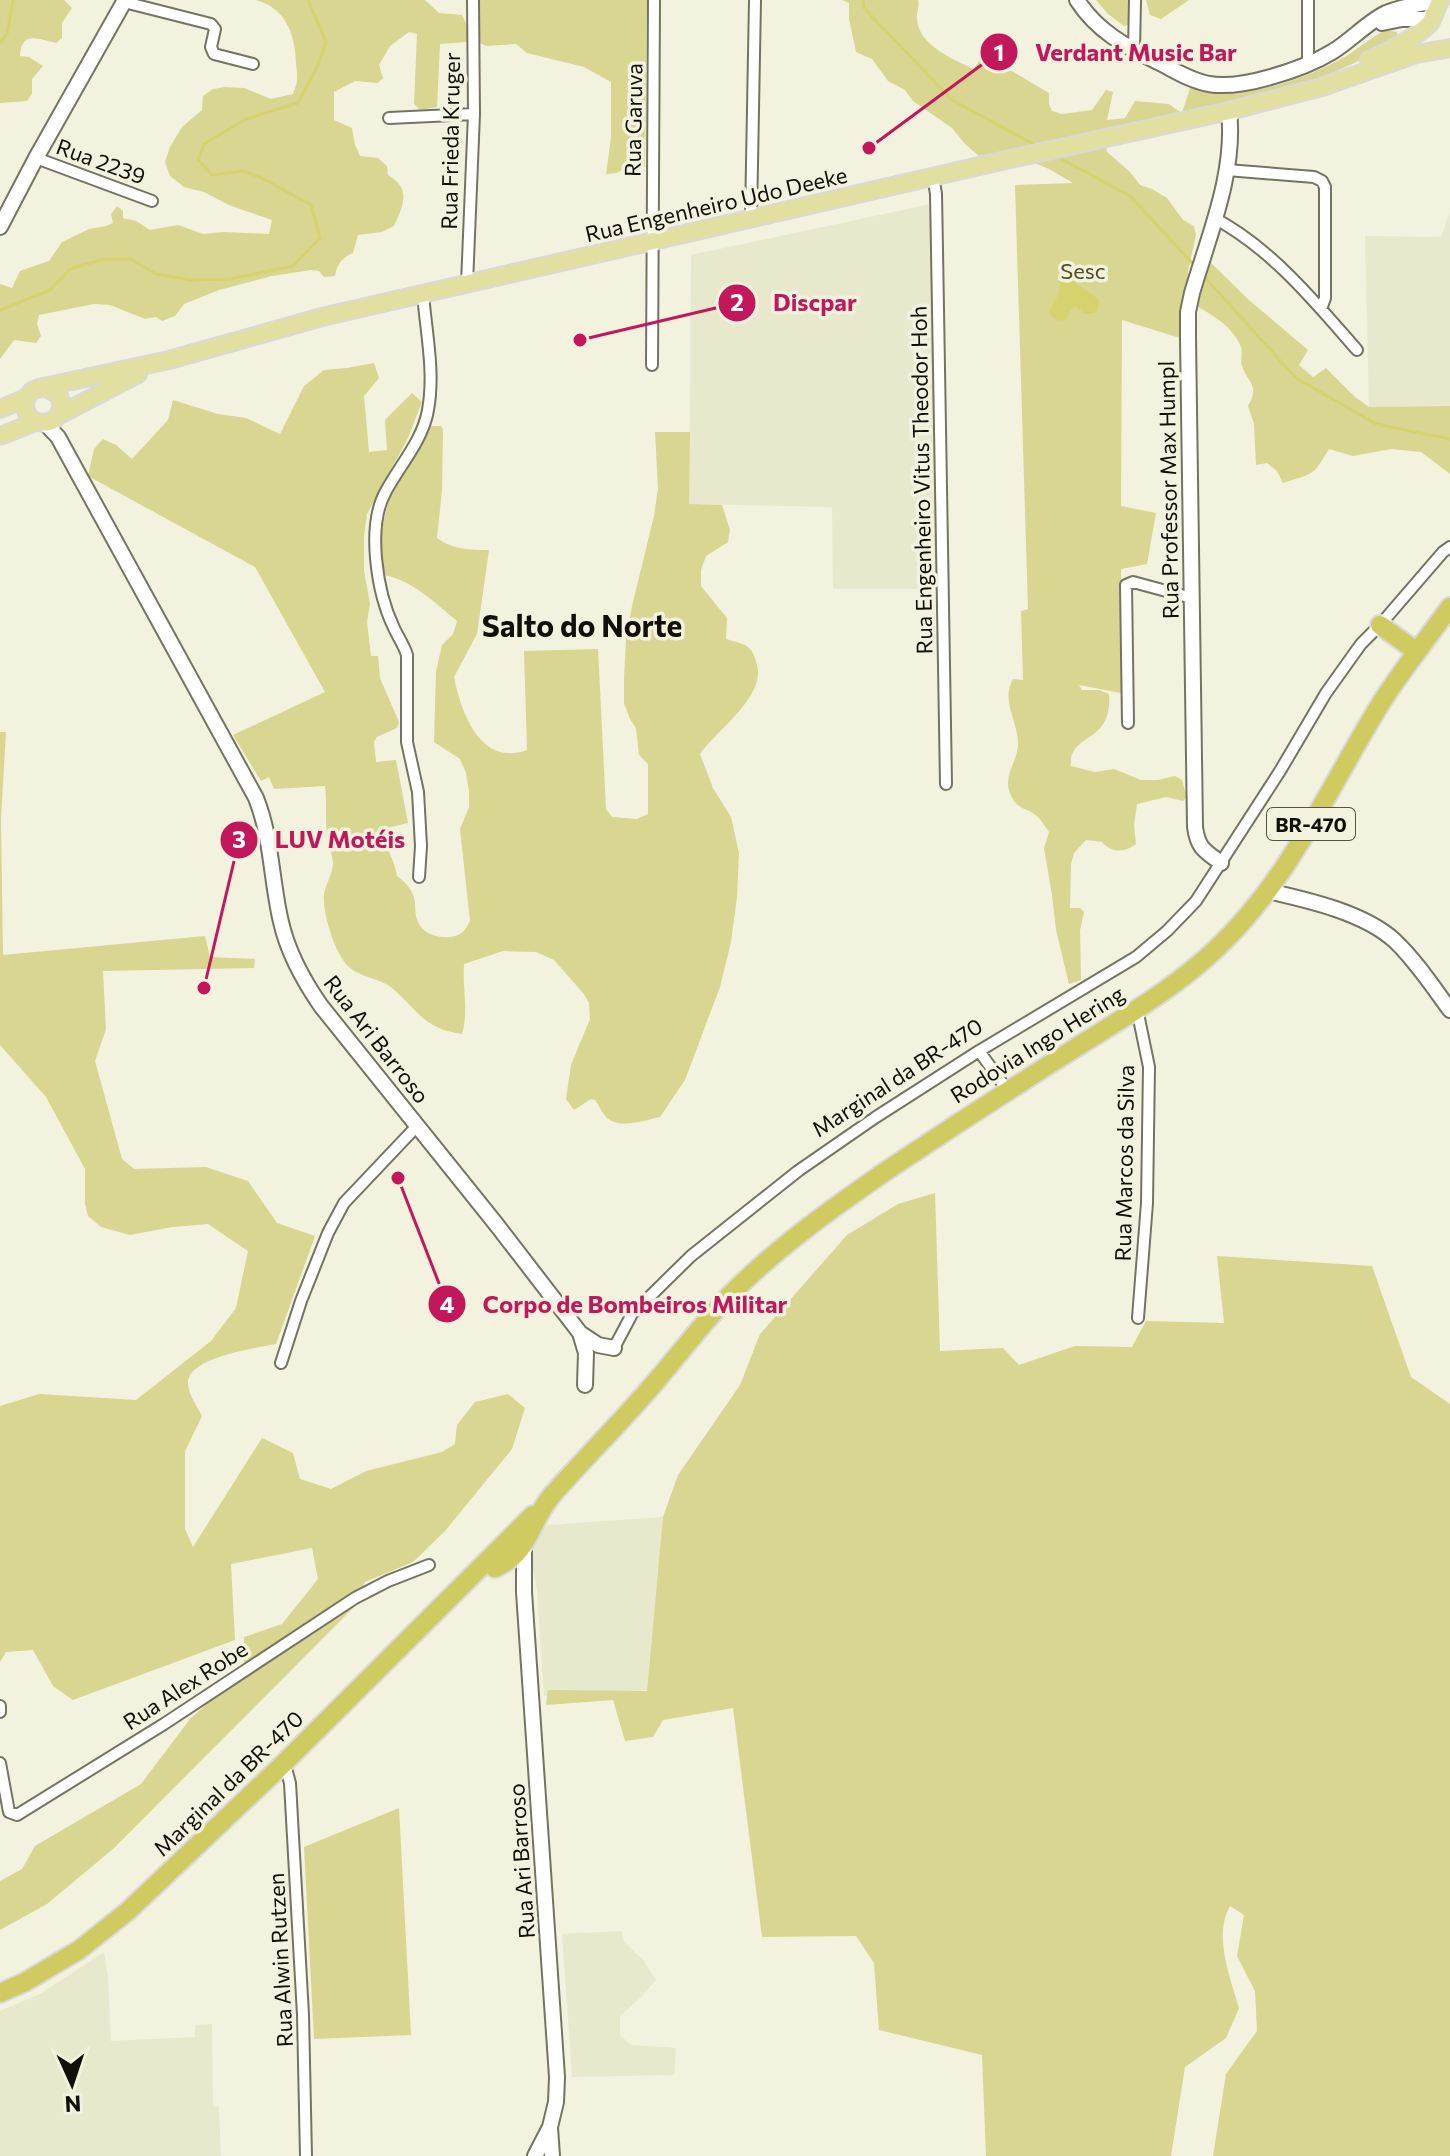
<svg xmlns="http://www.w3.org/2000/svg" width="1450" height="2156" viewBox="0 0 1450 2156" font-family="Commissioner,sans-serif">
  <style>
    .built { fill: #e8e8cc }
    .green { fill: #d8d690 }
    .water { fill: #d6d36e }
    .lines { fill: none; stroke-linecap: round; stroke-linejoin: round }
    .stream { stroke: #d6d36e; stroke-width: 3 }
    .street-casing { stroke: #747462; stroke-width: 14 }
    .secondary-casing { stroke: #747462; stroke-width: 18 }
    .primary-casing { stroke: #d9d9d8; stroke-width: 20 }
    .highway-casing { stroke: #d9d9d8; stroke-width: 22 }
    .street { stroke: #fff; stroke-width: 10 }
    .secondary { stroke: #fff; stroke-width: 14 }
    .primary { stroke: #e2e0a0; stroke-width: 16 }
    .highway { stroke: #cfcb60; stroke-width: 18 }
    .labels { text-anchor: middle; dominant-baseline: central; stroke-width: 7; stroke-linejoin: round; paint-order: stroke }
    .shield { fill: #f2f2de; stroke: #545449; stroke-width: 2 }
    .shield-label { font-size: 20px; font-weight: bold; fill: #101009 }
    .street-label { font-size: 22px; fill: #101009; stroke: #f2f2de }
    .park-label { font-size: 22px; fill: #515025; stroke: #f2f2de }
    .district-label { font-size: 30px; font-weight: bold; fill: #101009; stroke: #f2f2de }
    .leader { fill: none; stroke: #c2185b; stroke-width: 3 }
    .callout-dot { fill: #c2185b; stroke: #f2f2de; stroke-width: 3 }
    .mark-label { font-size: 24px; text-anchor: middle; font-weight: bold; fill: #fff }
    .callout-label { font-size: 24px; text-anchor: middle; font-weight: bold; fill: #c2185b; stroke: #f2f2de; stroke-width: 7; stroke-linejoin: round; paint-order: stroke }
  </style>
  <rect width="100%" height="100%" fill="#f2f2de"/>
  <path class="built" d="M931,204L937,589H833L832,507L689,504L691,255Z
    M1450,212V406L1369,407L1365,236L1441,237Z
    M663,1517L647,1690L544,1696L537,1590L532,1565L534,1548L539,1534L548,1525Z
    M622,1931L624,1942L644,1961L656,1980L640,1998L620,2016V2035L631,2045L676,2048L674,2075L572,2077L562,1934Z
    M104,1952L108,1979L111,2041L195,2037V2025L212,2024L213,2106L219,2107L221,2156H0V2011L40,1994Z"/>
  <path class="green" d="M0,0H64L72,8L62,23V38L56,43C39,39 21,30 20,56L29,57L43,66L32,79V94L27,101L0,103Z
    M256,0H425L439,13L462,15L467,25V42L440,44L437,107L420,110L414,104L417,34L409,32L390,46L379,65L383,78L378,83L355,81L334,92V120L352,128L355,145L360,156L378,158L387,166L388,175C412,189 403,206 394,226L382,232L358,235L353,253C342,258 337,264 335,276L324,277L319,271L311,270L272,276L219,290L184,304L175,316L162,321L156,317L145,319L110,305L94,304L39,315L37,324L41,336L36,343L14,340L0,359V284L12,288L20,271L49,261L62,242L89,229L106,226L113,223L111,214L117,206L123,211V218L136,221L150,230L178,225L203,234L224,232L269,234L272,220L229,205L204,192L184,187L170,176L165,162L170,147L182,127L202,110L203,96L213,89L225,87L244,88L271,99L293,94C299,80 297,76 296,62C295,33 285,8 256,0Z
    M479,0H647L645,167H628L616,173L606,174L611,138V82L584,67L527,53L516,44L486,46L480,43Z
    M842,0H918C920,8 916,11 917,19C918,45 954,60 974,69L983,54L1049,93V104L1052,111L1062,114L1092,110L1106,90L1113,92L1107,120L1125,118L1135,101L1169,104L1180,112L1181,117L1103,129L1107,152L1130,172L1140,185L1152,189L1167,198L1183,220L1194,226L1196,235L1188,271L1180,338L1122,320L1121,506L1156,513L1147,564L1121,569V693L1079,685L1082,690H1099L1109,694C1113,745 1068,732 1071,766L1095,772L1114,769L1141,780H1158L1175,776L1182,780L1187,797L1183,801L1166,797L1137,804L1134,825L1136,844C1125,853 1111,853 1102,842L1086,840L1074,853L1071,864L1070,908H1080L1084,912L1080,930L1081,980L1069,984L1056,930L1052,895L1044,848L1049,832C1045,827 1042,821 1038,817C1027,807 1016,810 1010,793C1003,776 1017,762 1018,745C1019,722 1000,701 1013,679L1023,680L1021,611L1028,609L1015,185L1073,183L1049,169L1006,151L979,156L965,144L952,128L913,101L905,90L888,81L872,59L856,52L849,19V3Z
    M1096,0H1130L1128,25L1124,26L1108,14Z
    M1146,0H1189L1161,19L1150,15Z
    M1386,30L1397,32V37C1387,44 1377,51 1366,57C1311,87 1242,99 1182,113L1190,88C1238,101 1296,83 1339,60C1356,51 1369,38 1386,30Z
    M1208,260L1249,300L1308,350L1299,365L1313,377L1326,368L1355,397L1369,407L1450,406V474L1421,452L1391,449L1353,456L1329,449C1312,477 1314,473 1283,483L1277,471L1267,463L1256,465L1254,424L1248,406C1260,385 1248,383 1242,366C1240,359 1243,353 1241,347C1233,327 1213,315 1195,305Z
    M374,363L379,378L364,396L369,452L387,450L385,420L412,393L422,402L408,438L367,514L364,536V570L370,604L367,622L371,656H378L380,678L399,722L397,728L377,737L374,742L376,762L396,760L408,823L382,829C385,848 394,857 397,876C426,898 408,909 421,927C430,938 452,941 463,932C465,930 469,923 470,921L460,829L469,807V792L466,773L460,759L434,742L436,672L442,645L453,634L457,621C435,603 412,580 384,575L380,537L390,494L405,471L428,426H441L443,430L442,490L437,538C453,550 470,550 489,550L477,634L454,677C461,712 480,767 527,750L524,651L598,649L606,809L612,817L637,819L648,814V764L639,755L636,728L630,719L624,703V678L626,640L632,606L654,516L658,489L655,432H690L689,504L722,505L730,530L728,542L706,556L701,570V586L727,618L726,639C746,645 752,644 757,665C766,696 717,730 700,754L713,788L731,817L739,853L737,897L731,942L720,987L685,1080L660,1117C645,1120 619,1130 606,1117C602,1113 599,1105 595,1100L591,1099L574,1110L566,1099L571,1065L590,1019L589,1003L584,994L554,960L536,952L503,951L464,964C462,988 469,1012 462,1034C424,1029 419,1011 393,989C381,978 361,978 349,967C335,955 322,912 324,894C326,884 332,875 333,864C333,855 328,845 327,835C325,818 327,802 325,786L274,789L269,777L261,781L233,735L325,692L255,567L88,476L94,449L103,439L116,445L132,459L168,420L173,400L218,414L246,418L280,434L304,386L324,370L347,368Z
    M0,732H6L1,818L3,955L205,936L210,957L255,959L254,968L103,971L106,1029L95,1061L122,1159L134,1169L206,1167L248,1181L277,1223L315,1236L276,1344C256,1348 191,1357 188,1381C187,1393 197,1406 202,1416L185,1451V1529L193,1547L262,1438L293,1453L300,1479L331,1489L366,1471L442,1452L455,1444L457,1425L475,1402L508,1394L525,1408L512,1449L445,1531L413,1562L365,1582L353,1608L113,1849L47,1904L0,1930V1881L22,1869L35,1846L141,1784L190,1719L244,1671V1637L282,1624L318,1579L312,1548L231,1564L235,1640L73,1700L53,1686L33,1650L6,1652L0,1662V1406L39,1394L136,1400L211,1341L236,1308L248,1251L208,1224L172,1227L130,1235L101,1227L88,1216L85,1204V1169L46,1097L0,1045Z
    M935,1193L940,1351L1003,1348L1019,1365L1075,1346L1132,1347L1146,1321L1224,1323L1217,1256L1372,1266L1411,1377L1450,1404V2156H1213L1226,2074L1257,2031L1255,1991L1237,1956L1244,1915L1230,1906C1213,1936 1230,1977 1239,2008L1226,2038L1185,2067L1171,2156H986L982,2055L879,2030L874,1963L856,1936L762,1937L733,1708L663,1720L653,1737L625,1741L613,1700L546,1705L548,1690L647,1691L663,1517L678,1475L740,1385L760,1334L847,1235L898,1204Z
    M399,1808L411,2035L314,2039L304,1847Z"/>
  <path class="water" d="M1067,278L1073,281L1098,299L1099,304L1096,312L1086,314L1074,306L1065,320L1059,321L1052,318C1047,307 1053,306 1057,297C1059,291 1059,286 1061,280Z"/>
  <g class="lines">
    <path class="stream" d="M863,0L864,8L952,100L1037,146
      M0,43L7,34L13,0
      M1054,155L1130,196L1194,265
      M1202,274L1296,378L1376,424L1450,439
      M0,310L50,290L70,269L104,259H131L156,274L191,280L230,279L293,266L320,238L311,205L262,178L243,171L212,175L198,160L204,144L246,119L298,103L317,67L326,42L308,0"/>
    <g class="street-casing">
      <path id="street" d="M124,2L211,24L215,29L211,47L214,54L253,64
        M1134,51L1135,0
        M1308,64V0
        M389,118L474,114
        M36,158L152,201
        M1227,170L1314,177L1322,181L1325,187V298L1321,309
        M933,176L936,194L937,250L946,784
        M751,218L755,0
        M1214,218C1271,248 1315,302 1357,350
        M467,284L474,114L473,0
        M652,365L654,0
        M1128,723L1126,585L1133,582L1192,598
        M419,877L421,846L418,792L407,742V655C404,645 398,637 394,628C377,593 366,526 386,491C400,465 423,440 428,410C435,372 426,332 423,294
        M1137,1009L1149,1067L1147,1203L1138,1318
        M979,1051L1008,1091
        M614,1348L632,1314L691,1256L798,1171L876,1117L979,1051L1136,957L1167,931L1196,901L1280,771L1326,693L1361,644L1380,625L1443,552L1450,547
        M281,1363L301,1301L328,1233L344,1203L417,1126
        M0,1712V1706
        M0,1763L9,1812L17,1815L164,1724L355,1598L388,1581L429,1565
        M282,1765L287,1772L290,1783L303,2015L306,2156"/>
    </g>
    <g class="secondary-casing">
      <path id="secondary" d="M1077,0C1097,31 1126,47 1158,62C1174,70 1191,81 1209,84C1241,90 1304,69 1332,52C1349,42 1369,21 1386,13C1403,6 1422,4 1440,0
        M1382,23L1402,19H1431
        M0,227L36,158L125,0
        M45,423L58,437L256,798C272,838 271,880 281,922C288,953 303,980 321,1006L496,1224L580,1333L598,1345L614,1348
        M1221,863C1205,851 1198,849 1195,827L1188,338V312L1192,293C1209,235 1236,172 1229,111
        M1268,891C1308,900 1365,913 1395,941C1416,961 1433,987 1450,1010
        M580,1333L586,1353L585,1385
        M524,1545V1592L557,2077L556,2102L550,2127L535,2156
        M550,2128L552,2156"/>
    </g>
    <g class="primary-casing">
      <path id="primary" d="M1369,60C1385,53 1419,36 1430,23C1434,17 1436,7 1441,0
        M26,398L25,408L29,418C49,430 67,417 59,395L46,388
        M0,409L26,398L32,391L39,388L169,360L322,317L1010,159L1229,111L1322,87L1416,54L1450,48
        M59,415L138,374
        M0,436L36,422"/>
    </g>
    <g class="highway-casing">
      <path id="highway" d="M1380,625L1417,652
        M495,1568C532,1551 528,1523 553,1494C585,1458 619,1424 651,1387C678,1356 703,1322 732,1293C780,1245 834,1207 889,1169C949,1129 1009,1090 1069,1052C1119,1020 1173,990 1216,949C1290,880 1329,787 1381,703C1402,670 1427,639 1450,607
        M0,1993L25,1982L79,1950L128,1911L282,1765L533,1515"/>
    </g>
    <use href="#street" class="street"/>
    <use href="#secondary" class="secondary"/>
    <use href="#primary" class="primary"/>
    <use href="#highway" class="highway"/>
  </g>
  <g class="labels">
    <rect class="shield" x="1267" y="808" width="88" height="32" rx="6"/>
    <g class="shield-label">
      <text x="1311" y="824">BR-470</text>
    </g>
    <g class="street-label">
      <text transform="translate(633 120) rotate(-89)">Rua Garuva</text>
      <text transform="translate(450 141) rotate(-89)">Rua Frieda Kruger</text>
      <text transform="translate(101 161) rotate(20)">Rua 2239</text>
      <text transform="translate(716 204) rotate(-13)">Rua Engenheiro Udo Deeke</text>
      <text transform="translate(921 480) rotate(-91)">Rua Engenheiro Vitus Theodor Hoh</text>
      <text transform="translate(1168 490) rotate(-91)">Rua Professor Max Humpl</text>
      <text transform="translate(377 1039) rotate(52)">Rua Ari Barroso</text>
      <text transform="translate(1037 1044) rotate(-32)">Rodovia Ingo Hering</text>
      <text transform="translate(897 1077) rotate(-33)">Marginal da BR-470</text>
      <text transform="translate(1124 1163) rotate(-89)">Rua Marcos da Silva</text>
      <text transform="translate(185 1685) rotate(-33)">Rua Alex Robe</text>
      <text transform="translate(228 1783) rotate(-44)">Marginal da BR-470</text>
      <text transform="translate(521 1861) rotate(-94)">Rua Ari Barroso</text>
      <text transform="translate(280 1960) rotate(-93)">Rua Alwin Rutzen</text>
    </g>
    <g class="park-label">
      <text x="1083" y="270">Sesc</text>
    </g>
    <g class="district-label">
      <text x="582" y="624">Salto do Norte</text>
    </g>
  </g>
  <path class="leader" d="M869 148L999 52M580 340L737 303M204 988L239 840M398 1178L447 1304"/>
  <g class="callout-dot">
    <circle cx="869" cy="148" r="8"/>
    <circle cx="580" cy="340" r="8"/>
    <circle cx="204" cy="988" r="8"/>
    <circle cx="398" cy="1178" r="8"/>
    <circle cx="999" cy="52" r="20"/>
    <circle cx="737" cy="303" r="20"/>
    <circle cx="239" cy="840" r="20"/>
    <circle cx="447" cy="1304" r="20"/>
  </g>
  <g class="mark-label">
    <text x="999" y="61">1</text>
    <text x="737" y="311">2</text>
    <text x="239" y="848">3</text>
    <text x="447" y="1313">4</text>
  </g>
  <g class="callout-label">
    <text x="1136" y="61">Verdant Music Bar</text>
    <text x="815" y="311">Discpar</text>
    <text x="340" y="848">LUV Motéis</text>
    <text x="635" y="1313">Corpo de Bombeiros Militar</text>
  </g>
  <g transform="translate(72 2084) rotate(177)" stroke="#f2f2de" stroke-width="6" paint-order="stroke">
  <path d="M0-6L14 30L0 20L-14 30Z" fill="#101009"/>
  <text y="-12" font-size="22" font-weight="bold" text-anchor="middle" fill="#101009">N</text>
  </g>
</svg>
